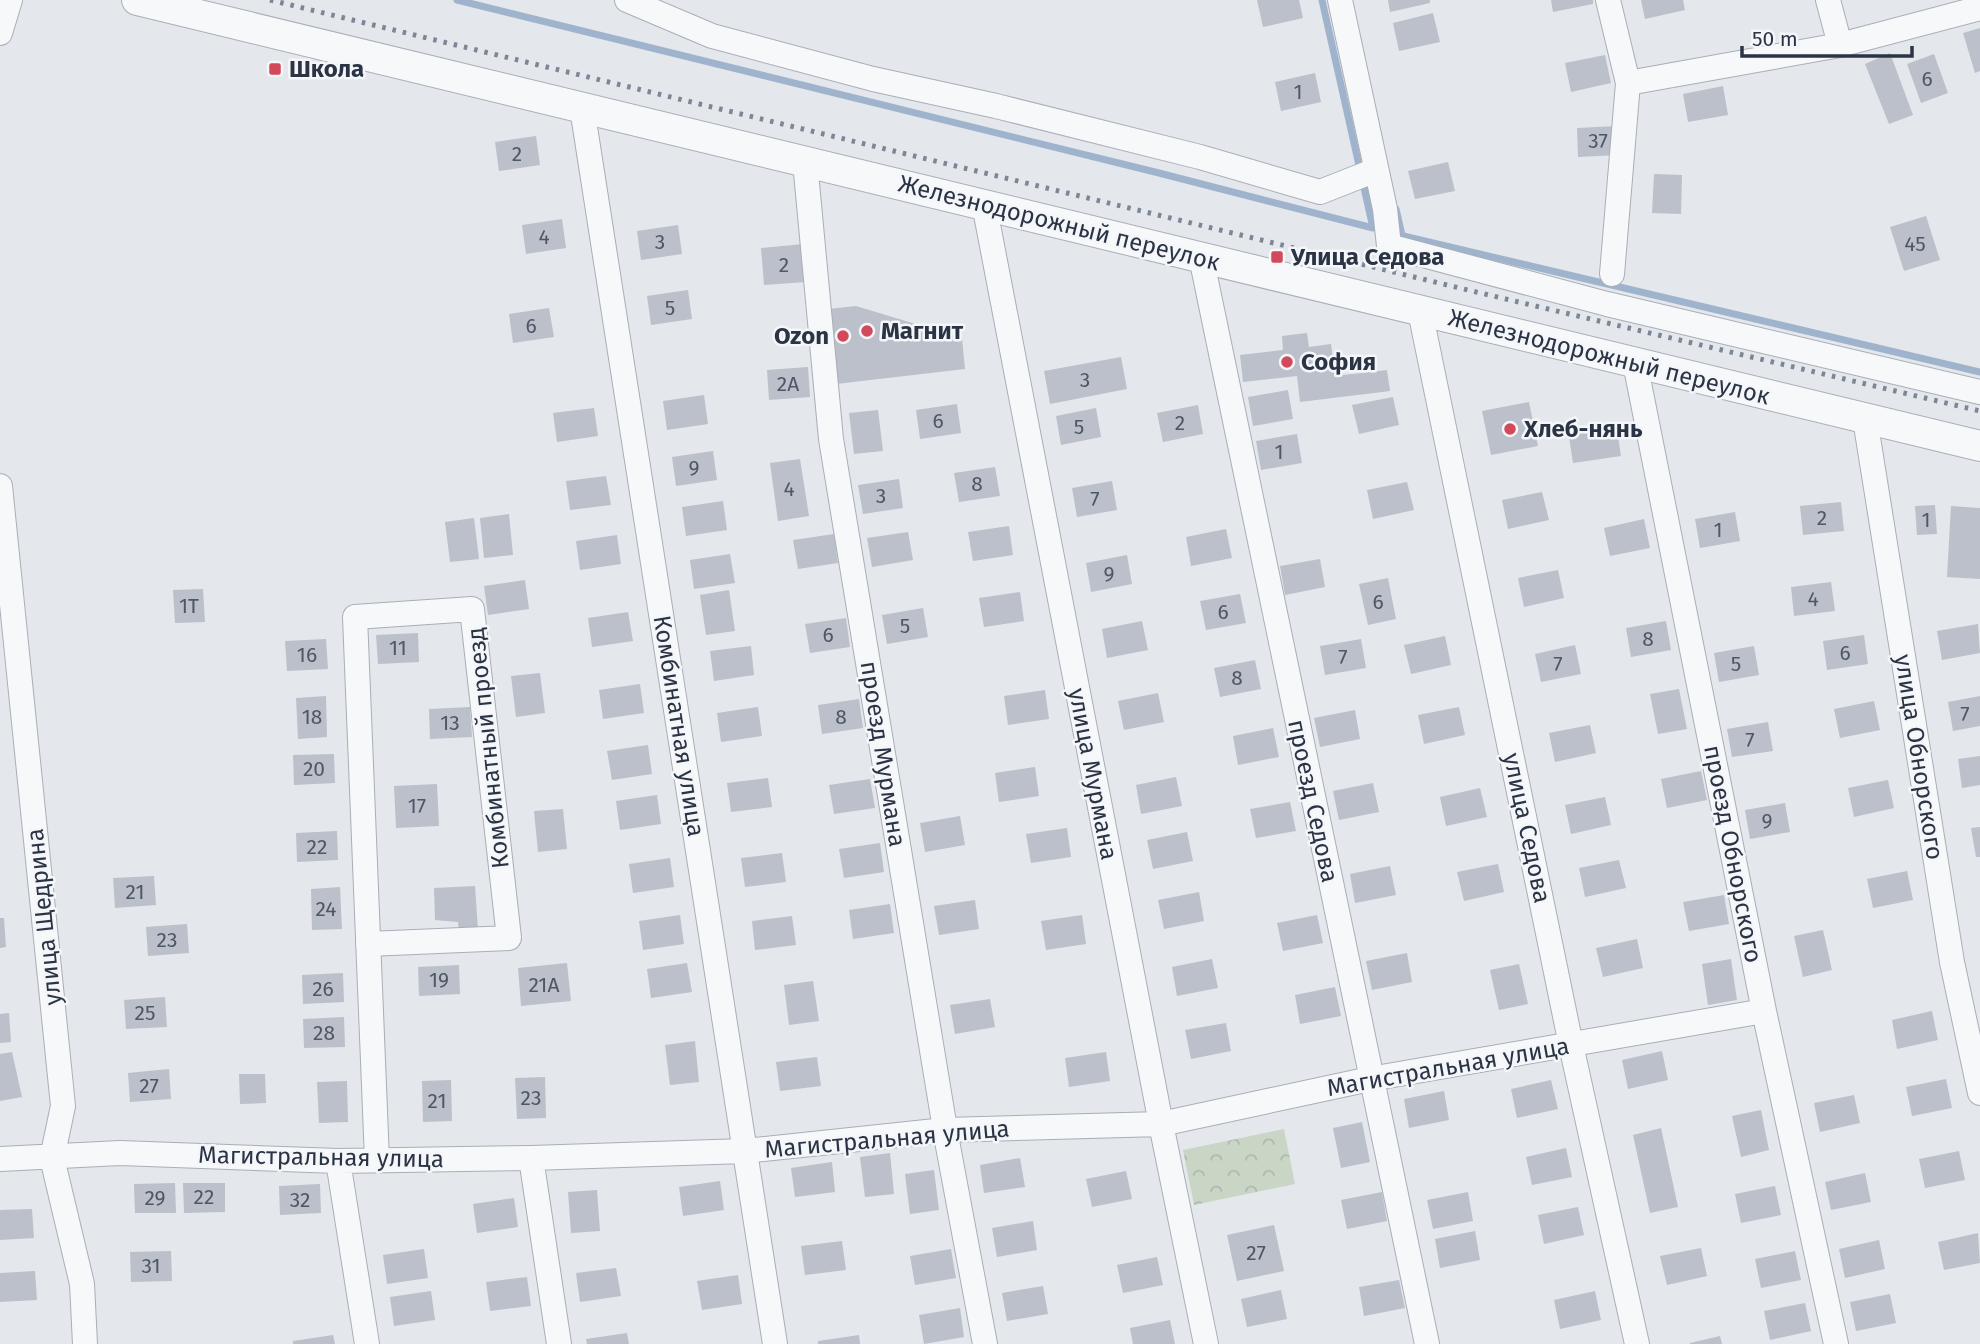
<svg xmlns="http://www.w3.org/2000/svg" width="1980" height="1344" viewBox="0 0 1980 1344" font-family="'Fira Sans',sans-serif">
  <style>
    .park { fill: url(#park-crowns) }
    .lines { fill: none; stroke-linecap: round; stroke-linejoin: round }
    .stream { stroke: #9fb4cc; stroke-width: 7 }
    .building { fill: #bbc0ca }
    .minor-casing { stroke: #a9aeb7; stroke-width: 26 }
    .tertiary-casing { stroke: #a9aeb7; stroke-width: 32 }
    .minor { stroke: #f7f8fa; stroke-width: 24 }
    .tertiary { stroke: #f7f8fa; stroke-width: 30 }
    .rail { stroke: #7d8696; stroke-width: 5; stroke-dasharray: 3.5 7; stroke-linecap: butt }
    .poi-dot { fill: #d1495b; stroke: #f4f6f9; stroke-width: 2.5 }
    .labels { text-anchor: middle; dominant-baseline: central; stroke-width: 5; stroke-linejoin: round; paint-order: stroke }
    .number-label { font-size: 21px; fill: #4f5766 }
    .poi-label { font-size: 24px; font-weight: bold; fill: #2b3445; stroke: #f4f6f9; text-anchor: start }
    .street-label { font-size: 24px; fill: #2b3445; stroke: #f4f6f9 }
  </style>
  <defs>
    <pattern id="park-crowns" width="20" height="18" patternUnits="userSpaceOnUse" patternTransform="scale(1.75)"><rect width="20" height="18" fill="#c9d6c5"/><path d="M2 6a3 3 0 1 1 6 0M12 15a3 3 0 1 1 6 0" fill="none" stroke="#adb8ab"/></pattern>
  </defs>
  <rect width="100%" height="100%" fill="#e4e7ec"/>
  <path class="park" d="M1284,1129L1295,1184L1194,1205L1183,1150Z"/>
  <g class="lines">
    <path class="stream" d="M457,0L1159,173L1373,228L1322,0
      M1396,209L1402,235
      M1395,234L1980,372"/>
  </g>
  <path class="building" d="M1257,0H1299L1303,18L1263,27Z
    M1388,0H1430V3L1390,12Z
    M1551,0H1593V4L1553,12Z
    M1641,0H1683L1685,10L1645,19Z
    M1433,13L1440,42L1399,51L1393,23Z
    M1980,28V71L1975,73L1963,33Z
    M1890,53L1913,115L1889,124L1865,64Z
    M1934,54L1948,93L1921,103L1907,64Z
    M1605,55L1611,83L1571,92L1565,63Z
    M1315,73L1321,102L1281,111L1275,82Z
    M1723,86L1728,115L1688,122L1683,94Z
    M1617,126L1619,155L1578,157L1577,128Z
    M536,136L540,165L499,171L495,142Z
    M1448,162L1455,191L1415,199L1408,171Z
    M1654,174L1682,175L1681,214L1652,213Z
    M1926,216L1940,260L1904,271L1890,227Z
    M562,219L566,248L526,254L522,225Z
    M678,225L682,254L641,260L637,231Z
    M803,244L806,282L764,285L761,248Z
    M688,290L692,319L651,325L647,296Z
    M856,306L962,338L965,369L836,384L828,309Z
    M549,308L554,337L513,343L509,314Z
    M1307,333L1309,347L1331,344L1335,376L1387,370L1390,391L1300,402L1297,376L1243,382L1240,355L1283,350L1282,336Z
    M1121,357L1127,389L1050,404L1044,371Z
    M808,367L810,397L769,400L767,370Z
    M1288,390L1293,419L1253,426L1248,397Z
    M704,395L708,424L667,430L663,401Z
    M1393,397L1399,425L1359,434L1352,405Z
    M1529,402L1538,446L1491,455L1482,411Z
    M957,404L961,433L920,439L916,410Z
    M1198,405L1203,434L1163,442L1157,413Z
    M594,408L598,436L557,442L553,413Z
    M1096,408L1101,437L1061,445L1056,416Z
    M878,410L883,451L854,454L849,413Z
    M1616,423L1621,456L1573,463L1568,430Z
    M1297,434L1302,463L1261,470L1256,441Z
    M713,451L717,480L676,486L672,457Z
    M800,459L809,516L778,521L770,463Z
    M995,467L1000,496L959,502L954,473Z
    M606,476L611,505L570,510L566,481Z
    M899,479L903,508L863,514L858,485Z
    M1112,481L1117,510L1077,517L1072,488Z
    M1407,482L1414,510L1373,519L1367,490Z
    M1542,492L1549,520L1508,529L1502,500Z
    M723,501L727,530L686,536L682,507Z
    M1841,502L1844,531L1803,535L1800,506Z
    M1935,505L1937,534L1917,535L1915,506Z
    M1951,506L1980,508V579L1947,577Z
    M1735,512L1740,541L1700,548L1695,519Z
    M509,514L513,555L484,558L480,518Z
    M474,518L479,559L450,562L445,522Z
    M1644,519L1650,548L1610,556L1604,528Z
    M1009,526L1013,555L973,561L968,532Z
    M1226,529L1232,558L1191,566L1186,537Z
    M908,532L913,560L872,567L867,538Z
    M834,534L838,563L798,569L793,540Z
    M617,535L621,564L580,570L576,541Z
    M730,554L735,583L694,589L690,560Z
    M1127,555L1132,584L1091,592L1086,563Z
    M1320,559L1325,587L1285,595L1280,566Z
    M1558,570L1564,598L1524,607L1518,578Z
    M1388,578L1396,619L1368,625L1359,584Z
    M525,580L529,609L488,615L484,586Z
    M1831,582L1835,611L1794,616L1791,587Z
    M203,589L205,622L175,623L173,590Z
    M729,590L735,631L706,635L700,595Z
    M1020,592L1024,621L984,627L979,598Z
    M1240,594L1246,623L1206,630L1200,601Z
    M923,608L928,637L887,644L882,615Z
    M628,612L633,641L592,647L588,618Z
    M846,618L850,647L810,653L805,624Z
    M1142,621L1148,650L1107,658L1102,629Z
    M1666,621L1671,650L1631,657L1626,628Z
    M1978,624L1980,653L1942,660L1937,631Z
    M418,633L419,662L378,664L376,635Z
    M1864,635L1868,664L1827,670L1823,641Z
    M1445,636L1451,665L1411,674L1404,645Z
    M326,639L328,669L287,671L285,641Z
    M1361,639L1366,668L1325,675L1320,646Z
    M1575,645L1581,674L1541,682L1535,654Z
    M751,646L754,675L714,681L710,651Z
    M1754,646L1759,675L1719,682L1714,653Z
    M1255,660L1261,689L1220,697L1214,668Z
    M540,673L545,713L516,717L511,676Z
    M640,684L644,713L603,719L599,690Z
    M1679,689L1687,729L1658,734L1650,694Z
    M1045,690L1049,719L1008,725L1004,696Z
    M1158,693L1164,722L1124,730L1118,701Z
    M326,696L327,737L298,739L296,698Z
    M1980,696V726L1953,731L1948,702Z
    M859,699L863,728L822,734L818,705Z
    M1874,701L1880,730L1840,738L1834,709Z
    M470,707L472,737L430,739L429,709Z
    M758,707L762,736L721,742L717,713Z
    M1459,707L1465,735L1424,744L1418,715Z
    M1355,710L1360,739L1320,747L1314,718Z
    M1768,722L1773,751L1732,757L1727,729Z
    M1590,725L1596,753L1555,762L1549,733Z
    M1273,728L1279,757L1238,765L1233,736Z
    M648,745L652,774L612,780L607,751Z
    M334,754L335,783L294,785L293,755Z
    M1980,756V785L1962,788L1958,759Z
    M1035,767L1039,796L999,802L995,773Z
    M1701,771L1707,800L1667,808L1661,779Z
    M1176,777L1182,806L1141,814L1136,785Z
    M768,778L772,807L731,812L727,783Z
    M870,779L875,808L834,814L829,785Z
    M1888,780L1894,808L1854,817L1848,788Z
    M1373,783L1379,812L1339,820L1333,791Z
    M437,784L439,826L396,828L394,786Z
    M1480,788L1487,817L1446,826L1440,797Z
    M657,795L661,824L620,830L616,801Z
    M1605,797L1611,825L1571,834L1565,805Z
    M1290,802L1296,831L1256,838L1250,809Z
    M1785,803L1790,832L1750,839L1745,810Z
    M563,809L567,849L538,852L534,811Z
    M960,816L965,845L925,852L920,823Z
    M1980,827V857H1976L1971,828Z
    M1067,828L1071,857L1031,863L1026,834Z
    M337,831L338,860L297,862L296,833Z
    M1187,832L1193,861L1153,869L1147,840Z
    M880,843L884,872L844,878L839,849Z
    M782,853L786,882L745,887L741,858Z
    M670,858L674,887L633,893L629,864Z
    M1619,860L1626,888L1585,897L1579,868Z
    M1498,864L1504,892L1464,901L1457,872Z
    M1390,866L1396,895L1355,903L1350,874Z
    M1907,871L1913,900L1873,908L1867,879Z
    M154,876L156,905L115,908L113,878Z
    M475,886L478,930H459L458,922L435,920L434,888Z
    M340,887L342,929L312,930L311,889Z
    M1199,892L1204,921L1164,929L1158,900Z
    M1724,895L1729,924L1689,931L1683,902Z
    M975,900L979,929L939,935L934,906Z
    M890,904L894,933L853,939L849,910Z
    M680,915L684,944L643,950L639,921Z
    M1082,915L1086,944L1046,950L1041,921Z
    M1317,915L1323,943L1283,951L1277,923Z
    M792,916L796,945L755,950L752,921Z
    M0,918H4L6,947L0,948Z
    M187,924L189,953L148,956L146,927Z
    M1823,930L1832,970L1803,977L1794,936Z
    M1637,939L1643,968L1603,977L1596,948Z
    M1407,953L1412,982L1372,990L1366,961Z
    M1212,959L1218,988L1177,996L1172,967Z
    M1731,959L1737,1000L1708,1005L1702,964Z
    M567,963L571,1001L521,1006L518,968Z
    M687,963L692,992L651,998L647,969Z
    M1519,964L1528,1004L1499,1010L1490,970Z
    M459,965L460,994L419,996L418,967Z
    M343,973L344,1002L303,1004L302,975Z
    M813,981L819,1021L789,1025L784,985Z
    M1335,987L1341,1016L1300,1024L1295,995Z
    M165,997L167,1027L126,1029L124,1000Z
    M990,999L995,1027L955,1034L950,1005Z
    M1932,1011L1938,1040L1897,1049L1892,1020Z
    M9,1013L11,1042L0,1043V1014Z
    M344,1017L345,1047L304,1048L303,1019Z
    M1226,1023L1231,1051L1191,1059L1185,1030Z
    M695,1041L699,1082L670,1085L665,1045Z
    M1662,1051L1668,1080L1628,1089L1622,1060Z
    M12,1052L22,1097L0,1101V1054Z
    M1106,1052L1110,1081L1069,1087L1065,1058Z
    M817,1057L821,1086L780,1091L776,1062Z
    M169,1069L171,1099L130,1102L128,1073Z
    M239,1074H265L266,1103L240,1104Z
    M545,1077L546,1118L517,1119L515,1078Z
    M1946,1079L1952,1108L1912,1116L1906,1087Z
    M451,1080L452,1121L423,1122L422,1081Z
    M1551,1080L1558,1109L1517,1118L1511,1089Z
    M347,1081L348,1122L319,1123L317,1082Z
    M1444,1091L1449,1120L1409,1128L1404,1099Z
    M1854,1095L1860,1123L1820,1132L1814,1103Z
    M1761,1110L1769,1150L1741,1157L1732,1116Z
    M1362,1122L1370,1162L1341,1168L1333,1128Z
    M1661,1128L1678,1207L1650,1213L1633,1135Z
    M1566,1148L1572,1177L1532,1185L1526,1157Z
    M1959,1151L1965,1180L1925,1188L1919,1159Z
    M890,1153L894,1194L865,1197L860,1157Z
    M1020,1158L1025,1187L984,1193L980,1165Z
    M832,1162L835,1192L795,1197L791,1168Z
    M934,1170L939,1210L910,1214L905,1174Z
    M1126,1171L1132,1199L1092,1207L1086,1179Z
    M1865,1173L1871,1202L1831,1210L1825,1182Z
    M720,1181L724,1210L683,1216L679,1187Z
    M175,1183L176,1213H135L134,1184Z
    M183,1183H225V1212L184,1213Z
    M320,1184L321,1213L280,1215L279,1186Z
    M1775,1186L1781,1215L1741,1223L1735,1194Z
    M597,1190L600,1231L571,1233L568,1192Z
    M1382,1192L1387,1221L1347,1229L1341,1200Z
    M1468,1192L1473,1221L1433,1229L1427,1200Z
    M514,1198L518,1227L477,1233L473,1204Z
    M1578,1207L1584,1235L1544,1244L1538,1215Z
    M32,1209L34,1238L0,1240V1210Z
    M1033,1221L1037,1250L997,1257L992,1228Z
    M1274,1225L1284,1271L1237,1281L1227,1235Z
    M1475,1231L1480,1260L1440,1268L1435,1239Z
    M1978,1233L1980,1263L1944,1270L1938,1242Z
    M1879,1240L1885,1269L1845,1278L1839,1249Z
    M842,1241L846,1270L805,1275L801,1246Z
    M1701,1248L1707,1276L1667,1285L1660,1256Z
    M424,1249L428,1278L387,1284L383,1255Z
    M951,1249L956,1278L915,1285L910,1256Z
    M171,1251L172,1281L131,1282L130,1252Z
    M1795,1251L1801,1280L1761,1288L1755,1259Z
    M1157,1257L1163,1285L1123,1293L1117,1265Z
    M616,1268L621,1296L580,1302L576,1273Z
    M35,1271L37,1300L0,1302V1273Z
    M738,1275L742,1304L702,1310L697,1281Z
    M527,1277L531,1306L490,1311L486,1282Z
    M1399,1280L1405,1308L1364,1316L1359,1287Z
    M1043,1286L1048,1314L1007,1321L1002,1293Z
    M1281,1290L1287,1319L1247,1327L1241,1299Z
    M431,1291L435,1320L394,1326L390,1297Z
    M1595,1291L1601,1320L1560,1329L1554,1300Z
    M1890,1294L1896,1323L1856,1331L1850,1302Z
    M1805,1303L1811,1331L1770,1340L1764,1311Z
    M960,1308L964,1337L924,1344L919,1315Z
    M1170,1320L1175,1344H1133L1130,1328Z
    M627,1333L629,1344H587L586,1339Z
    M333,1335L335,1344H293V1341Z
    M859,1335L860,1344H818V1341Z
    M1720,1336L1722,1344H1690V1343Z"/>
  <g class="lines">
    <g class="minor-casing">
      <path id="minor" d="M627,0L712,36L873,79L996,106L1200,157L1320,192L1376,170
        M1340,0L1385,209L1389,246L1607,304L1980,392
        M1608,0L1628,83L1612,274
        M1828,0L1840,45
        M0,33L10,0
        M1628,83L1840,45L1980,8
        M582,108L775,1344
        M805,162L831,439L947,1141L985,1344
        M984,204L1161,1124L1206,1344
        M1201,257L1427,1344
        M1420,311L1571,1045L1637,1344
        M1635,363L1764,1011L1836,1344
        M1865,419L1952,962L1980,1093
        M0,486L63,1106L52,1158L82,1284L85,1344
        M368,944L509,938L472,609L355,617L377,1160
        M531,1158L559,1344
        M0,1159L120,1153L338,1161L531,1158L745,1151L945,1130L1161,1124L1370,1079L1764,1011
        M338,1161L367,1344"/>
    </g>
    <g class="tertiary-casing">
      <path id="tertiary" d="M137,0L1980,446"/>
    </g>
    <use href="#minor" class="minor"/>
    <use href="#tertiary" class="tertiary"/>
    <path class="rail" d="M270,0L1472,291L1980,411"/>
  </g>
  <g class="poi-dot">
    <rect x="268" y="62" width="14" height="14" rx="3.5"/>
    <rect x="1270" y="250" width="14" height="14" rx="3.5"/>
    <circle cx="867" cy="331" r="7"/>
    <circle cx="843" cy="336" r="7"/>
    <circle cx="1287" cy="362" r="7"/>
    <circle cx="1510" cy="429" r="7"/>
  </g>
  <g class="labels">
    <g class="number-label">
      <text x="1927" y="79">6</text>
      <text x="1298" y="92">1</text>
      <text x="1598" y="141">37</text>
      <text x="517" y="154">2</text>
      <text x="544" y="237">4</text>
      <text x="660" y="242">3</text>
      <text x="1915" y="244">45</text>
      <text x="784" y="265">2</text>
      <text x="670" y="308">5</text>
      <text x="531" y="326">6</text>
      <text x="1085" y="380">3</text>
      <text x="788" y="384">2А</text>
      <text x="938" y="421">6</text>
      <text x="1180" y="423">2</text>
      <text x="1079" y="427">5</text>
      <text x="1279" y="452">1</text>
      <text x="694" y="468">9</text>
      <text x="977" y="484">8</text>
      <text x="789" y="489">4</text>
      <text x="881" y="496">3</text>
      <text x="1095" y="499">7</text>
      <text x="1822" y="518">2</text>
      <text x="1926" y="520">1</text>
      <text x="1718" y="530">1</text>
      <text x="1109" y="574">9</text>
      <text x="1813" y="599">4</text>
      <text x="1378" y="602">6</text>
      <text x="189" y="606">1Т</text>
      <text x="1223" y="612">6</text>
      <text x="905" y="626">5</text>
      <text x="828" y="635">6</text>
      <text x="1648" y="639">8</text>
      <text x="398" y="648">11</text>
      <text x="1845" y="653">6</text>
      <text x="307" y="655">16</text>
      <text x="1343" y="657">7</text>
      <text x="1558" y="664">7</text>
      <text x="1736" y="664">5</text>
      <text x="1237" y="678">8</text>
      <text x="1965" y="714">7</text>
      <text x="312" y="717">18</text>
      <text x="841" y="717">8</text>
      <text x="450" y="723">13</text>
      <text x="1750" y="740">7</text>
      <text x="314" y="769">20</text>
      <text x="417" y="806">17</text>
      <text x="1767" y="821">9</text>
      <text x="317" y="847">22</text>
      <text x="135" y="892">21</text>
      <text x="326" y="909">24</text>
      <text x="167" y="940">23</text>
      <text x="439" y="980">19</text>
      <text x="544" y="985">21А</text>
      <text x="323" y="989">26</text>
      <text x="145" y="1013">25</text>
      <text x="324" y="1033">28</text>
      <text x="149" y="1086">27</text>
      <text x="531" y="1098">23</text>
      <text x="437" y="1101">21</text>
      <text x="204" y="1197">22</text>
      <text x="155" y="1198">29</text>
      <text x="300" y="1200">32</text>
      <text x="1256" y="1253">27</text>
      <text x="151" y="1266">31</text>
    </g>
    <g class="poi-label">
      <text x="289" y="69">Школа</text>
      <text x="1291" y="257">Улица Седова</text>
      <text x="881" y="331">Магнит</text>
      <text x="829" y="336" text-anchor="end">Ozon</text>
      <text x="1301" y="362">София</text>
      <text x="1524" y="429">Хлеб-нянь</text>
    </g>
    <g class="street-label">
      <text transform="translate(1059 223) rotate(14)">Железнодорожный переулок</text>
      <text transform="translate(1609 357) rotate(14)">Железнодорожный переулок</text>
      <text transform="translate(679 726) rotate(81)">Комбинатная улица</text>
      <text transform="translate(488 748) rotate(-96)">Комбинатный проезд</text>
      <text transform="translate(883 754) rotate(81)">проезд Мурмана</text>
      <text transform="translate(1919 757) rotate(81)">улица Обнорского</text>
      <text transform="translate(1093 774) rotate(79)">улица Мурмана</text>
      <text transform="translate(1313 801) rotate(78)">проезд Седова</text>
      <text transform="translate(1527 828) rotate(78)">улица Седова</text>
      <text transform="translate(1733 854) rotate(79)">проезд Обнорского</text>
      <text transform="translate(44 917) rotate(-96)">улица Щедрина</text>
      <text transform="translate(1448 1067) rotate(-10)">Магистральная улица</text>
      <text transform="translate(887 1139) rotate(-5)">Магистральная улица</text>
      <text transform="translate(321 1157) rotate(1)">Магистральная улица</text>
    </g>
  </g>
  <path d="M1742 46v10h170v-10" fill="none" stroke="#2b3445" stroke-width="3.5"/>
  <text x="1752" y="46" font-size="21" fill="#2b3445" stroke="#f4f6f9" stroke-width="5" paint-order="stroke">50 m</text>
</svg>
